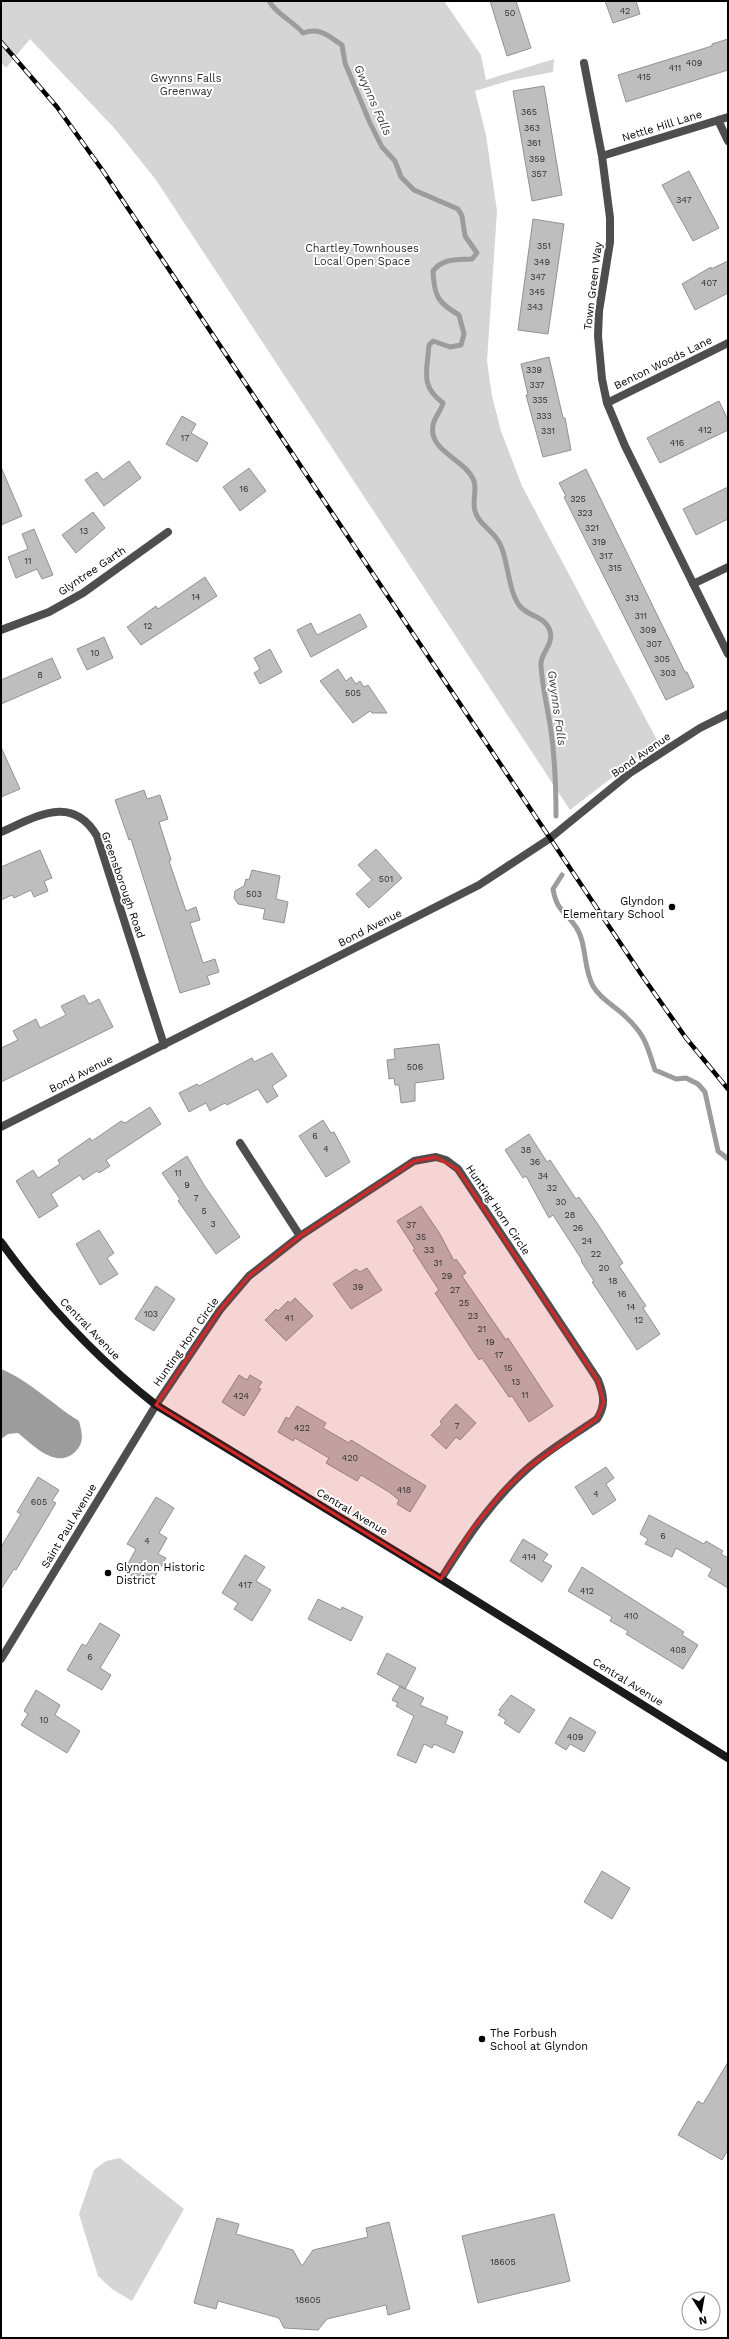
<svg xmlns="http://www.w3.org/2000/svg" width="729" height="2339" viewBox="0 0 729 2339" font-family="'Work Sans',sans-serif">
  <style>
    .green { fill: #d5d5d5 }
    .water { fill: #9c9c9c }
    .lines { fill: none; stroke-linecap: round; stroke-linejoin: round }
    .stream { stroke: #9c9c9c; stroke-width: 5 }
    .building { fill: #bebebe; stroke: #929292 }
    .minor { stroke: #4e4e4e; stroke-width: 8 }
    .tertiary { stroke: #4e4e4e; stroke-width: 8 }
    .secondary { stroke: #1b1b1b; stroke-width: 8 }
    .rail-casing { stroke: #000; stroke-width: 4.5 }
    .rail { stroke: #fff; stroke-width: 3; stroke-dasharray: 9; stroke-linecap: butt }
    .marked { fill: #d62828; fill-opacity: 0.2; stroke: #d62828; stroke-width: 3; stroke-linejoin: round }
    .poi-dot { fill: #000; stroke: #fff; stroke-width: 1.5 }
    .labels { text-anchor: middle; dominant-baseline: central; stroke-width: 4; stroke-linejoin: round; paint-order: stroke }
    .number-label { font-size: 9px; fill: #303030 }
    .park-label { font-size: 11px; fill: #2c2c2c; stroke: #fff }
    .street-label { font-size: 11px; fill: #000; stroke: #fff }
    .poi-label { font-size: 11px; fill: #000; stroke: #fff; text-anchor: start }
    .water-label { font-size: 12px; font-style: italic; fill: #3d3d3d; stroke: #fff }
  </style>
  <rect width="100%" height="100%" fill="#fff"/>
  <path class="green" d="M1,1H444L481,55L486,80L554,59L553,72L511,80L475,91L486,135L497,211L487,361L492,396L501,431L522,486L658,742L570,810L156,180L116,130L30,39L6,68L1,62Z
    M120,2158L184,2209L132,2301L112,2289L98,2276L79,2214L94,2170L106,2161Z"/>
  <path class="water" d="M1,1369C30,1381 52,1404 79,1421C82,1433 85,1443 75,1452C56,1470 33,1445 18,1433L8,1434L1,1439Z"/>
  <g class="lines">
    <path class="stream" d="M269,1C276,14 293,21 303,33C320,27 328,36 342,45L345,63L370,123L382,147L395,161L401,177L414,190L458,209L462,216L465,236L477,253L472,259C456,260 443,258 433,271C434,296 438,303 459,315L464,334L461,345L450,347L433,341L429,345C427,372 420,386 443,403C441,411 434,418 433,425C428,452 466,459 474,481C477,491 472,500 475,511C478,524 494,531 500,544C508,559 508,590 519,605C527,617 545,615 550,631C554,645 540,653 541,665C542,687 548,709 551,731C555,759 556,787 556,816
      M562,875L553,889C557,912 565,910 576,927C587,943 583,968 593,986C601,1000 615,1006 626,1017C646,1036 647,1046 655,1070L676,1079L686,1078L698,1084L705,1092L718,1151L728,1159"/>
  </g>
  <path class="building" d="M490,1H516L531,48L507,56Z
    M605,1H636L640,14L613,23Z
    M728,39V70L626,102L618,75L712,46V44Z
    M544,86L562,195L532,201L513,91Z
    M689,171L719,228L693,241L662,185Z
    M533,219L564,224L548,334L518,330Z
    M728,261V293L695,310L682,284L711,267V269Z
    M549,357L563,418H565L571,450L543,457L526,395H528L521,364Z
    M719,401L728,420V430L660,463L647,438Z
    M182,416L196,424L191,433L208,443L197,462L166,444Z
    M129,461L141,478L104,506L85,480L97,472L103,480Z
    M1,467L22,516L1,525Z
    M249,468L266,491L240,511L223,487Z
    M586,469L685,672H687L694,687L666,700L564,497L566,496L559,483Z
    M728,487V519L696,535L683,509Z
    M93,512L105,528L76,553L62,535Z
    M34,529L53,575L42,579L37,569L16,578L8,557L28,549L22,534Z
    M205,577L217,596L141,645L127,627L156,606L158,609Z
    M360,614L367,627L311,657L297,630L311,623L317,635Z
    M104,637L113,658L87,670L77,649Z
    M270,649L282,672L260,684L254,673L260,669L254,658Z
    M52,658L61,678L1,704V680Z
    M338,669L346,681L351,677L356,684L360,681L364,687L368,685L387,713H372L370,711L353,723L320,681Z
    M1,747L20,789L1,797Z
    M144,790L147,799L160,795L168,819L159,822L171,860L169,861L186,911L196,907L200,920L190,923L203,963L215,959L219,972L207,976L210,984L180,993L131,839L129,840L115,800Z
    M376,849L402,878L369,908L356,894L372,880L358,865Z
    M40,850L52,878L44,881L48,891L34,897L31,890L14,898L12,895L1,900V867Z
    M252,870L280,876L276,899L288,902L284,923L263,919L265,909L238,904L234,898L235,891L244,886L246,879L249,880Z
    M84,995L89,1004L99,999L113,1027L1,1082V1048L18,1040L13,1031L36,1019L40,1028L66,1015L61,1006Z
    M439,1044L444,1079L415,1083V1101L401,1103L399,1085H395L394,1078L389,1079L387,1060L395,1059L394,1049Z
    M272,1053L287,1076L272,1086L278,1096L267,1103L258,1089L227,1105L225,1103L210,1111L206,1103L189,1112L179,1093L197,1084L199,1086L252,1058L254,1062Z
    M150,1107L161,1124L106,1160L110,1166L99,1173L97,1171L83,1180L80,1175L51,1194L58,1206L39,1218L16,1181L33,1170L38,1178L60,1164L58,1160L90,1138L92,1141L121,1121L125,1123Z
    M323,1120L331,1133L334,1132L350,1162L326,1177L299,1136Z
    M529,1134L547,1162L550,1160L576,1199L579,1197L597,1223L623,1263L619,1266L646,1306L643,1308L660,1334L637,1350L592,1282L594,1281L581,1261L582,1260L553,1215L549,1218L526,1176L523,1178L505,1150Z
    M187,1156L204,1185L240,1237L216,1254L178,1201L180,1199L162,1173Z
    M421,1206L440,1234L454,1261L456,1259L466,1273L462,1276L506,1340L508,1338L553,1406L529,1422L512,1396L509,1397L482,1358L479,1360L452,1319L435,1293L439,1290L413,1250L415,1249L397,1221Z
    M99,1230L114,1253L107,1258L118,1274L100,1285L76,1244Z
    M367,1268L382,1290L351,1309L333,1284L356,1269L360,1272Z
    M156,1286L175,1299L154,1331L135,1319Z
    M295,1298L313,1316L286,1341L265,1320L276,1309L278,1311L288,1301L290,1303Z
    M239,1375L247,1380L250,1375L262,1382L258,1388L261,1389L244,1416L222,1402Z
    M456,1404L476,1423L460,1440L456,1437L446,1449L431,1435L442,1424L440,1422L442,1419Z
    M297,1406L326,1423L323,1428L349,1443L351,1440L426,1486L410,1512L397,1504L399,1500L389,1492L361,1475L357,1481L326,1463L329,1458L295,1438L293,1441L278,1432L286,1417L289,1419Z
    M606,1467L614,1478L606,1484L616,1500L593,1515L575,1487Z
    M38,1477L59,1490L52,1501L56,1503L16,1570L14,1569L1,1589V1547L21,1514L17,1512Z
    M156,1497L174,1508L159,1533L167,1538L158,1554L166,1558L151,1583L145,1579L143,1582L124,1571L136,1549L127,1544Z
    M649,1515L704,1544L706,1541L723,1551L721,1554L728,1558V1588L708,1576L712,1569L676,1548L672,1557L645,1544L648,1539L640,1534Z
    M523,1539L548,1554L543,1561L552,1566L542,1582L510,1561Z
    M245,1555L265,1567L256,1581L271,1590L252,1621L234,1609L238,1603L222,1593Z
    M582,1567L684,1632L682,1635L698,1645L683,1669L626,1634L628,1631L610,1621L612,1617L568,1591Z
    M318,1599L341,1610L342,1607L363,1617L351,1641L308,1619Z
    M100,1623L120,1635L100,1668L111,1675L102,1690L67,1670L82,1644L86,1646Z
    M387,1653L416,1668L405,1689L377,1674Z
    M400,1686L424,1698L420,1705L448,1717L445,1724L463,1732L454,1753L434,1744L432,1748L424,1744L416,1763L397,1755L414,1716L396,1706L398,1703L392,1700Z
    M36,1690L60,1705L55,1715L80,1731L67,1753L21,1725L28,1714L24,1711Z
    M511,1695L535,1710L519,1733L504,1723L506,1720L498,1715L501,1711L499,1710Z
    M570,1717L596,1732L584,1752L570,1744L566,1750L555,1743Z
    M602,1871L630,1888L612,1919L584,1902Z
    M728,2062V2150L722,2160L678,2135L698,2101L703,2104Z
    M554,2214L570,2281L478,2303L462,2236Z
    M217,2218L239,2224L236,2234L293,2250L302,2266L313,2250L368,2237L366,2228L389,2222L410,2309L388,2315L386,2305L327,2319L318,2330L284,2328L279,2318L218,2301L216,2309L194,2303Z"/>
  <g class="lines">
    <path class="minor" d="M584,63L602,156L610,218V242L599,311L598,336L602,379L607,403L625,446L728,654
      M718,120L728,141
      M602,156L728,117
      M607,403L728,343
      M693,584L728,567
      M1,630L49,612L83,593L168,532
      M1,832C36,817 72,793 97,836L164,1045
      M240,1143L300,1236
      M1,1659L156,1405L220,1310L249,1276L300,1236L414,1161L436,1157L446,1160L458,1169L598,1380C604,1395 606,1405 597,1419C574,1435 548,1450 527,1469C492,1500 466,1539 441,1579"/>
    <path class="tertiary" d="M1,1127L479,885L549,839L630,773L700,728L728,714"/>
    <path class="secondary" d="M1,1242C45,1303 96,1358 156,1405L441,1579L728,1758"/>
    <g class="rail-casing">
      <path id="rail" d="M1,42L57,107L103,171L643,977L686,1038L728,1089"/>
    </g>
    <use href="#rail" class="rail"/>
  </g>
  <path class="marked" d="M436,1157L458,1169L598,1380L604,1402L597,1419L528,1468L502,1493L472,1530L441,1579L156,1405L220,1310L249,1276L300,1236L414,1161Z"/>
  <g class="poi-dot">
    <circle cx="672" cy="907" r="4"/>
    <circle cx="108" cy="1573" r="4"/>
    <circle cx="482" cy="2039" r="4"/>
  </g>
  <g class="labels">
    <g class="number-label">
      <text x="625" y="11">42</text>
      <text x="510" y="13">50</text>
      <text x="694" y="63">409</text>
      <text x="675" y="68">411</text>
      <text x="644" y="77">415</text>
      <text x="529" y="112">365</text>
      <text x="532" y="128">363</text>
      <text x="534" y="143">361</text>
      <text x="537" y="159">359</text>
      <text x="539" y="174">357</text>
      <text x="684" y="200">347</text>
      <text x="544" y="246">351</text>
      <text x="542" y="262">349</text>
      <text x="538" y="277">347</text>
      <text x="709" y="283">407</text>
      <text x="537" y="292">345</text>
      <text x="535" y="307">343</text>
      <text x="534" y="370">339</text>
      <text x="537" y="385">337</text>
      <text x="540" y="400">335</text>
      <text x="544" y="416">333</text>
      <text x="705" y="430">412</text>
      <text x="548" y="431">331</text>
      <text x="185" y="438">17</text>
      <text x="677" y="443">416</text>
      <text x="244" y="489">16</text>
      <text x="578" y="499">325</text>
      <text x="585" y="513">323</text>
      <text x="592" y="528">321</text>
      <text x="84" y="531">13</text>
      <text x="599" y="542">319</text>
      <text x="606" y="556">317</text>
      <text x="28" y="561">11</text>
      <text x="615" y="568">315</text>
      <text x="196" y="597">14</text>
      <text x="632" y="598">313</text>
      <text x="641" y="616">311</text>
      <text x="148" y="626">12</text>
      <text x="648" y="630">309</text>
      <text x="654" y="644">307</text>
      <text x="95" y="653">10</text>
      <text x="662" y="659">305</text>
      <text x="668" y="673">303</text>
      <text x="40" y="675">8</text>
      <text x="353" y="693">505</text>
      <text x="386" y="879">501</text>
      <text x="254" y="894">503</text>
      <text x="415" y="1067">506</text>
      <text x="315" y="1136">6</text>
      <text x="326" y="1149">4</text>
      <text x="526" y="1150">38</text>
      <text x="535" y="1162">36</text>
      <text x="178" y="1173">11</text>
      <text x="543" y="1176">34</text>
      <text x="187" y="1185">9</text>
      <text x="552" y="1188">32</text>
      <text x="196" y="1198">7</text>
      <text x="561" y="1202">30</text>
      <text x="204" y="1211">5</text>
      <text x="570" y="1215">28</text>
      <text x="213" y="1224">3</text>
      <text x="411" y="1225">37</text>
      <text x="578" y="1228">26</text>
      <text x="421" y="1237">35</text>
      <text x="587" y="1241">24</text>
      <text x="429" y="1250">33</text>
      <text x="596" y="1254">22</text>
      <text x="438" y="1263">31</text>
      <text x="604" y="1268">20</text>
      <text x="447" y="1276">29</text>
      <text x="613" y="1281">18</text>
      <text x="358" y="1287">39</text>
      <text x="455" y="1290">27</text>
      <text x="622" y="1294">16</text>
      <text x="464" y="1303">25</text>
      <text x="631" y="1307">14</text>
      <text x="151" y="1314">103</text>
      <text x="473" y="1316">23</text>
      <text x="289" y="1318">41</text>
      <text x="639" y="1320">12</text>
      <text x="482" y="1329">21</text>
      <text x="490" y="1342">19</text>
      <text x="499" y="1355">17</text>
      <text x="508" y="1368">15</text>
      <text x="516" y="1382">13</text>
      <text x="525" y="1395">11</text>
      <text x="241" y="1396">424</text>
      <text x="457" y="1426">7</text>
      <text x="302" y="1428">422</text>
      <text x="350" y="1458">420</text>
      <text x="404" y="1490">418</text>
      <text x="596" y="1494">4</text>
      <text x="39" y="1502">605</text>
      <text x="663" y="1536">6</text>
      <text x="147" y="1541">4</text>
      <text x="529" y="1557">414</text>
      <text x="245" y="1585">417</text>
      <text x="587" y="1591">412</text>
      <text x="631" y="1616">410</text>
      <text x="678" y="1650">408</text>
      <text x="90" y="1657">6</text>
      <text x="44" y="1720">10</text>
      <text x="575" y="1737">409</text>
      <text x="503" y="2262">18605</text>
      <text x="308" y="2300">18605</text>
    </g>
    <g class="park-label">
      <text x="186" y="78">Gwynns Falls<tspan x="186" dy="13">Greenway</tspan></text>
      <text x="362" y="248">Chartley Townhouses<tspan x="362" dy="13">Local Open Space</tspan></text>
    </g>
    <g class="street-label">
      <text transform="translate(662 126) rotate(-17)">Nettle Hill Lane</text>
      <text transform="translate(593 286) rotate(-83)">Town Green Way</text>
      <text transform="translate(663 363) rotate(-26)">Benton Woods Lane</text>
      <text transform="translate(92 571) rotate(-34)">Glyntree Garth</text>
      <text transform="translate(641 755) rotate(-35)">Bond Avenue</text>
      <text transform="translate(123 885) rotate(71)">Greensborough Road</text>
      <text transform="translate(370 928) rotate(-27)">Bond Avenue</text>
      <text transform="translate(81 1074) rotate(-27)">Bond Avenue</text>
      <text transform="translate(498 1210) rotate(56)">Hunting Horn Circle</text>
      <text transform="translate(90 1329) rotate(46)">Central Avenue</text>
      <text transform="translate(186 1342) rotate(-55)">Hunting Horn Circle</text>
      <text transform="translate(352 1512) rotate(31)">Central Avenue</text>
      <text transform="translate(69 1526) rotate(-59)">Saint Paul Avenue</text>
      <text transform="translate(628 1682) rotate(32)">Central Avenue</text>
    </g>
    <g class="poi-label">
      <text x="664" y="901" text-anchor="end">Glyndon<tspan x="664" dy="13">Elementary School</tspan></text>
      <text x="116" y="1567">Glyndon Historic<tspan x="116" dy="13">District</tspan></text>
      <text x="490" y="2033">The Forbush<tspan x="490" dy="13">School at Glyndon</tspan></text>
    </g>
    <g class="water-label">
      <text transform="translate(373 100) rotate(66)">Gwynns Falls</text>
      <text transform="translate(557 708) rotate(82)">Gwynns Falls</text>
    </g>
  </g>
  <rect width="729" height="2339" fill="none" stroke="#000000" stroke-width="4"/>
  <g transform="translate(701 2311) rotate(169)"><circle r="19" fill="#ffffff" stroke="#999999"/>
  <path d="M0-3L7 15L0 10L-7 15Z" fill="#000000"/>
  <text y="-6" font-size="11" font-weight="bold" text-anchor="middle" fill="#000000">N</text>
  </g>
</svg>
